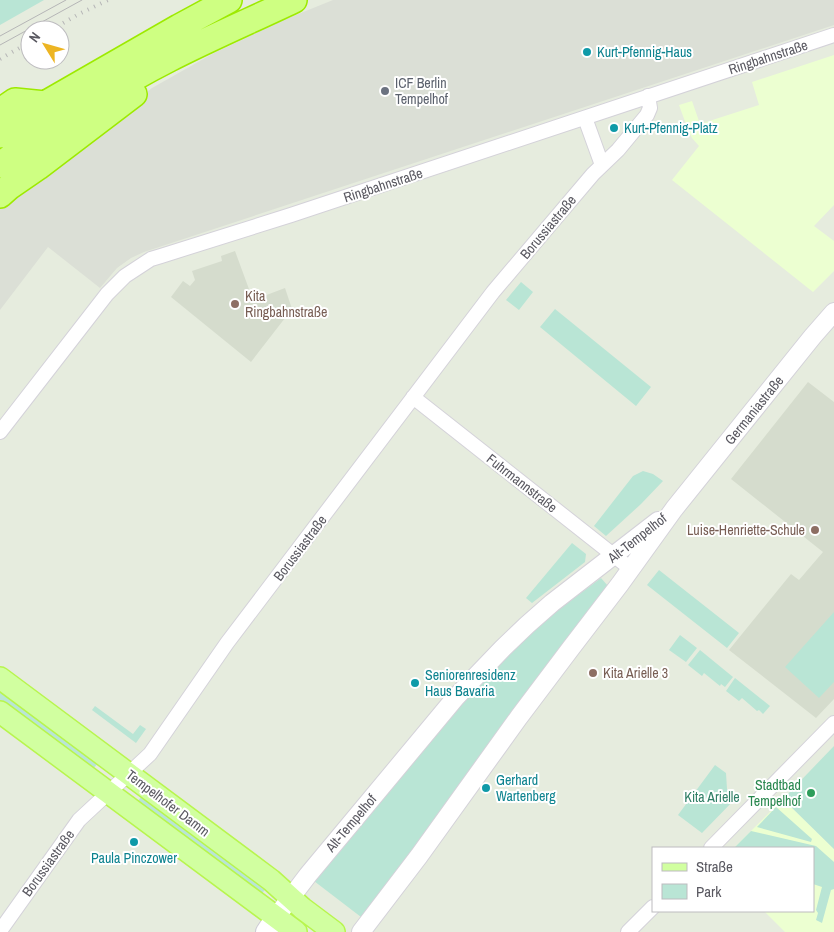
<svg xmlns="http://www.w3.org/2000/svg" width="834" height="932" viewBox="0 0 834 932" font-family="'Archivo Narrow',sans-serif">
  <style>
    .commercial { fill: #ecffd1 }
    .industrial { fill: #dbdfd6 }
    .education { fill: #d5dccd }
    .green { fill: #b9e5d5 }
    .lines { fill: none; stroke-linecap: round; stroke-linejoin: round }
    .minor-casing { stroke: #d4d2d9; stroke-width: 16 }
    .tertiary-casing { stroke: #d4d2d9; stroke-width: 20 }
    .secondary-casing { stroke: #cccad4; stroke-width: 22 }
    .primary-casing { stroke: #b8f54e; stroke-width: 24 }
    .motorway-casing { stroke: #9dea00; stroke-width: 28 }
    .minor { stroke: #fff; stroke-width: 14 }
    .tertiary { stroke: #fff; stroke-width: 18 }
    .secondary { stroke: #fff; stroke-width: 20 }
    .primary { stroke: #d1ffa0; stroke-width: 21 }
    .motorway { stroke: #ceff82; stroke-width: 25 }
    .tram { stroke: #b5b5b6; stroke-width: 1 }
    .rail { stroke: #b5b5b6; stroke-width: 4; stroke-dasharray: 1 6; stroke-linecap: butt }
    .culture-dot { fill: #0f9aa8; stroke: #fff; stroke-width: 2 }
    .worship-dot { fill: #6b7280; stroke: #fff; stroke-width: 2 }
    .education-dot { fill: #8d6e63; stroke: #fff; stroke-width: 2 }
    .leisure-dot { fill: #2e9e5b; stroke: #fff; stroke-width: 2 }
    .labels { text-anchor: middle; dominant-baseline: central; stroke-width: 4; stroke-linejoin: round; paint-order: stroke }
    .culture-label { font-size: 14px; fill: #0d838f; stroke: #fff; text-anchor: start }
    .street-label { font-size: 14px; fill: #595860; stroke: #fff }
    .worship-label { font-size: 14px; fill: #5b616d; stroke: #fff; text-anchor: start }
    .education-label { font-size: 14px; fill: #785e54; stroke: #fff; text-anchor: start }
    .leisure-label { font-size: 14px; fill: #27864d; stroke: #fff; text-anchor: end }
    .park-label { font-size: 14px; fill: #307f66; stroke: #fff }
  </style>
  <rect width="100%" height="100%" fill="#e6ecde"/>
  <path class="commercial" d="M834,55V205L814,226L834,241V271L813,292L672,180L699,146L692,138L687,127L679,105L692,101L700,124L759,105L752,82Z
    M783,799L834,849V932H785L764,911H813V848H734Z"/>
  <path class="industrial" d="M333,0H834V25L144,252L131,258L117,268L100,288L48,247L0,310V205L94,131L152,88L214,53L286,19Z"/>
  <path class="education" d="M235,251L253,300L285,288L292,309L251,362L171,297L183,281L190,286L195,280L192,271L222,261L221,256Z
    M808,382L834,402V699L816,718L729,650L791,574L799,580L823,552L731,479Z"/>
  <path class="green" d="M0,0H44L0,25Z
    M521,282L533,292L519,310L506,300Z
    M555,309L651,387L636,406L540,327Z
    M643,471L653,474L663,481L641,504L606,536L594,526L633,476Z
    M572,543L586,554L585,562L532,603L526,598Z
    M659,570L739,633L727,648L647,585Z
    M601,578L608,586L542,671L410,856L361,917L314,881L459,707L483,680L526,638L558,610Z
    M834,612V682L819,698L785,667Z
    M680,635L697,648L686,662L669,650Z
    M700,650L733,677L725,687L721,684L720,686L704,673L702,676L688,665Z
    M735,678L770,706L763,714L759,710L757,711L742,698L739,701L726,691Z
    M0,690L98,763L93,769L0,700Z
    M95,706L133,734L140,725L146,729L136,743L92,710Z
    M834,746V849L783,799Z
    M715,765L726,773L727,789L737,797L702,833L678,815Z
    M142,796L266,888L261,895L137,802Z
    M776,807L812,839L811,842L757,827Z
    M751,831L816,846L834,862V889L831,890L822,923L816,920L818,913L816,910L822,887L813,884V848H734Z"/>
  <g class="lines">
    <g class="minor-casing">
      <path id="minor" d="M585,118L602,165
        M413,397L631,569
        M0,432L107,294L125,276L151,259L161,256L291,215L834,35
        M711,848L834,723
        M0,931L79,820L150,754L227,643L493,292L593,174L618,150L647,115L650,108L648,96
        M628,932L653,907"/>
    </g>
    <g class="tertiary-casing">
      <path id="tertiary" d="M276,917L308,875L456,697L503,648L527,625L552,603L658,521
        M361,932L419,856L519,717L571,648L620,584L674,509L813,336L834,312"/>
    </g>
    <g class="secondary-casing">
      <path id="secondary" d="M266,932L276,917"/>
    </g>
    <g class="primary-casing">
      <path id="primary" d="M0,678L271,880L302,908L334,932
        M0,712L296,932"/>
    </g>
    <g class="motorway-casing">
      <path id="motorway" d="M0,111L15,101L45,104
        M0,135L45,104L179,27L229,0
        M0,165C54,126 110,89 169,59C210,38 252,20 294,0
        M0,195L9,187L38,167L134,94"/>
    </g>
    <use href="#minor" class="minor"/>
    <use href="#tertiary" class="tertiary"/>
    <use href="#secondary" class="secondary"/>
    <use href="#primary" class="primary"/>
    <use href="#motorway" class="motorway"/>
    <path class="tram" d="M0,36L66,0
      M0,45L82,0"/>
    <path class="rail" d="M51,30L79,14L108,0
      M0,59L30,42"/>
  </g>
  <g class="culture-dot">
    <circle cx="587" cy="52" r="5"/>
    <circle cx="614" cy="128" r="5"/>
    <circle cx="415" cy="683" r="5"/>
    <circle cx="486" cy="788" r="5"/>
    <circle cx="134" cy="842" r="5"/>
  </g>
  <circle class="worship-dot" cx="385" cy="91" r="5"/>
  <g class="education-dot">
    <circle cx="235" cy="304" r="5"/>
    <circle cx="815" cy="530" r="5"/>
    <circle cx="593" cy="673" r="5"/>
  </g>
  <circle class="leisure-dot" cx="811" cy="793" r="5"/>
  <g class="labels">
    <g class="culture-label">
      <text x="597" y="52">Kurt-Pfennig-Haus</text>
      <text x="624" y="128">Kurt-Pfennig-Platz</text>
      <text x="425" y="675">Seniorenresidenz<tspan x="425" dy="16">Haus Bavaria</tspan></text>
      <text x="496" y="780">Gerhard<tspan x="496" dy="16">Wartenberg</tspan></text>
      <text x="134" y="858" text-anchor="middle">Paula Pinczower</text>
    </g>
    <g class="street-label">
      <text transform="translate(768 57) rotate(-18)">Ringbahnstraße</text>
      <text transform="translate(383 185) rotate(-18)">Ringbahnstraße</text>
      <text transform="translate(548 227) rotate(-50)">Borussiastraße</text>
      <text transform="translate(754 410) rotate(-51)">Germaniastraße</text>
      <text transform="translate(522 483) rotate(38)">Fuhrmannstraße</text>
      <text transform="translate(637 538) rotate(-38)">Alt-Tempelhof</text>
      <text transform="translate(300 548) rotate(-53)">Borussiastraße</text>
      <text transform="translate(168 803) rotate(37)">Tempelhofer Damm</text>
      <text transform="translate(351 823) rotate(-50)">Alt-Tempelhof</text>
      <text transform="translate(48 863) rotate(-54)">Borussiastraße</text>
    </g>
    <g class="worship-label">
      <text x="395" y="83">ICF Berlin<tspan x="395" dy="16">Tempelhof</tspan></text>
    </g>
    <g class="education-label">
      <text x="245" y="296">Kita<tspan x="245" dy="16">Ringbahnstraße</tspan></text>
      <text x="805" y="530" text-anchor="end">Luise-Henriette-Schule</text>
      <text x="603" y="673">Kita Arielle 3</text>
    </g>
    <g class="leisure-label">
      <text x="801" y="785">Stadtbad<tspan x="801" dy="16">Tempelhof</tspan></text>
    </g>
    <g class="park-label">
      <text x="712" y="797">Kita Arielle</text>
    </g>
  </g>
  <rect x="652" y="847" width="162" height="65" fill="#ffffff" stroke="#bdbcbf"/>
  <rect x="662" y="863" width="25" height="8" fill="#d1ffa0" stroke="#bdbcbf"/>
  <text x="696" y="872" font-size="15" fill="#595860">Straße</text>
  <rect x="662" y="884" width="25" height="15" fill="#b9e5d5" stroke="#bdbcbf"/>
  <text x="696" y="897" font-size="15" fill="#595860">Park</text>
  <g transform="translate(45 45) rotate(307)"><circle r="24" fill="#ffffff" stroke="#bdbcbf"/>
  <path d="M0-4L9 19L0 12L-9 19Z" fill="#edb523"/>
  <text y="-8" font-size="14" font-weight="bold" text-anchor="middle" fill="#595860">N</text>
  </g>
</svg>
